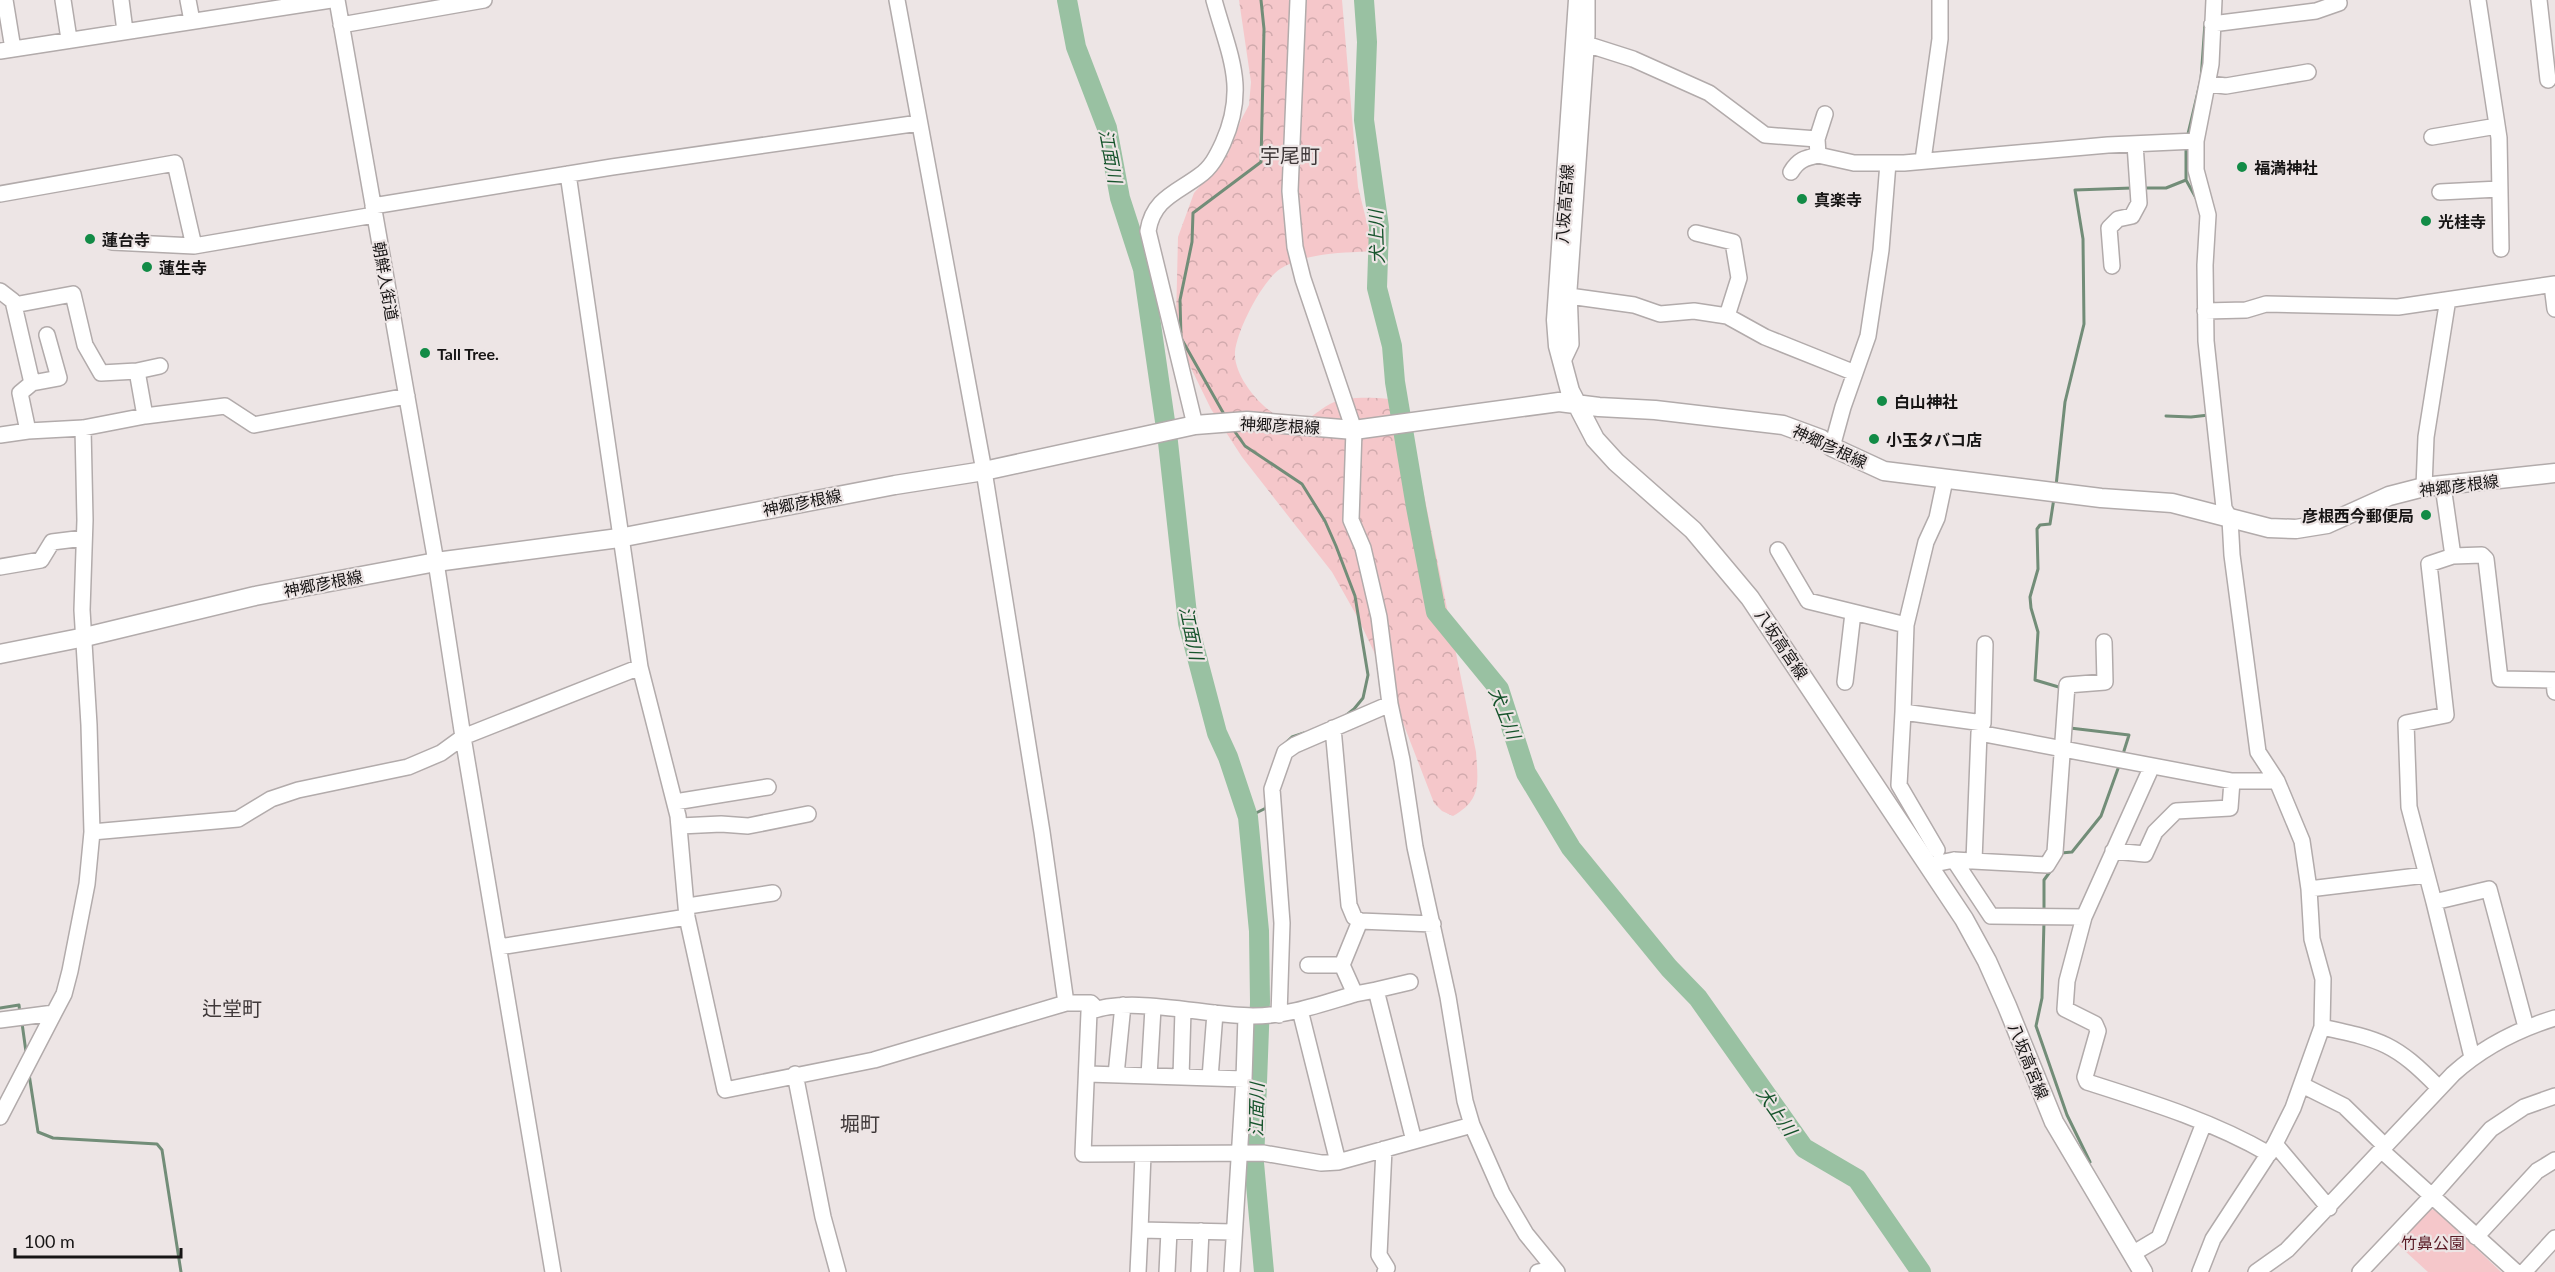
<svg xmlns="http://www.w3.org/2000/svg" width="2555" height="1272" viewBox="0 0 2555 1272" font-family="Lato,'Noto Sans JP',sans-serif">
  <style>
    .green { fill: #f5c7ca }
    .forest { fill: url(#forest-crowns) }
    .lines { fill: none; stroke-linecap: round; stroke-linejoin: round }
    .stream { stroke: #728d78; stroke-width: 3 }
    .river { stroke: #99c1a2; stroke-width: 20 }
    .minor-casing { stroke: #b2abab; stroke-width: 18 }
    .major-casing { stroke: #b2abab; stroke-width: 21 }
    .minor { stroke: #fff; stroke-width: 15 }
    .major { stroke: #fff; stroke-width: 18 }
    .poi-dot { fill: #128b46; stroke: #ede5e5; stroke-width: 2 }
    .labels { text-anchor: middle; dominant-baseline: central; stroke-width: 4.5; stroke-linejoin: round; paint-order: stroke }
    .poi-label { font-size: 16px; font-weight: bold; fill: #171515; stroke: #ede5e5; text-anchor: start }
    .street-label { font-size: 16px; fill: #171515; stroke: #ede5e5 }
    .park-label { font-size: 16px; fill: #5a1b26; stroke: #ede5e5 }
    .water-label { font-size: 18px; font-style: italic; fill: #16542c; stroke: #ede5e5 }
    .quarter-label { font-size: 20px; fill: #3f3839; stroke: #ede5e5 }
  </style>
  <defs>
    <pattern id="forest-crowns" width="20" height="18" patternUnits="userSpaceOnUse" patternTransform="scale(1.5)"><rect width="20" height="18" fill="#f5c7ca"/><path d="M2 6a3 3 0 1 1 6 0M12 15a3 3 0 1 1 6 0" fill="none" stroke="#d1aaad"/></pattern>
  </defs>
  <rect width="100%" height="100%" fill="#ede5e5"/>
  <path class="green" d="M2425,1208L2436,1210L2501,1272H2428L2394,1241Z"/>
  <path class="forest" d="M1239,0H1342L1358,187L1374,251C1344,253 1307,252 1280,269C1262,281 1237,330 1235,352C1233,378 1267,417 1292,422C1306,425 1320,408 1332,403C1350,395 1385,398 1405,401L1476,752C1478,782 1482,800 1453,816L1442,811L1434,803L1383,671L1358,618L1332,572L1242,457L1211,409L1189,364L1176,321L1178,237L1194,193L1228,154L1241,120L1249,105L1251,82Z"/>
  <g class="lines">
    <path class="stream" d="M2187,138L2201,79L2205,23
      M2186,148V180L2196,198
      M2142,188H2166L2186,180
      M1225,416L1181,338L1180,300L1192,242L1193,213L1261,162L1264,29L1261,0
      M2166,416L2191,417L2209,415
      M1233,429L1245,446L1302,484L1325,521L1336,546L1355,596L1368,675L1363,698L1354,709L1344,717
      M2056,486L2065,402L2084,324L2083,239L2075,190L2132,188
      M2054,498L2050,524L2040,525L2037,529L2038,569L2030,597L2031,608L2038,632L2035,680L2062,688
      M2070,728L2129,735L2123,754
      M1280,748L1292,737L1304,733
      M1248,817L1266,808V806
      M2061,853L2072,852L2101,816L2120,763
      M2044,911V880L2052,869
      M2044,921L2042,998L2036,1026L2067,1115L2090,1162
      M0,1008L19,1005L20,1014
      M22,1023L26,1052
      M29,1074L38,1132L53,1138L157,1144L162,1150L181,1272"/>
    <path class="river" d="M1067,0L1076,47L1107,128L1120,198L1143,269L1168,442L1188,623L1217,733L1228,757L1248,817L1259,931L1260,1002L1254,1163L1264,1272
      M1364,0L1367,42L1364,120L1379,227L1377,288L1392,346L1395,382L1416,507L1436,612L1499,689L1526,773L1571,848L1669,968L1698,998L1804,1148L1857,1179L1921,1272"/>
    <g class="minor-casing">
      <path id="minor" d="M5,0L13,49
        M63,0L69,39
        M121,0L125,31
        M188,0L192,21
        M337,0L436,562L463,737L553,1272
        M897,0L984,471L1042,832L1066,1003
        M1298,0L1290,191L1295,247L1303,279L1354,430L1351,520L1363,548L1379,617L1390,704L1402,760L1415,847L1448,997L1465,1101L1472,1125L1502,1193L1526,1234L1557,1272
        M2478,0L2499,138L2501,249
        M2539,0L2548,80
        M2212,24L2316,11L2339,3
        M341,25L484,0
        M1586,44L1633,59L1709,93L1765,135L1817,139L1818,155L1854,163H1904L2108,145L2196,141
        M0,51L331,0
        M2209,84L2226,86L2308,72
        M2432,137L2497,126
        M1817,139L1825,114
        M1923,160L1940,39V0
        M1791,172C1798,160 1805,158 1818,155
        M568,174L640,667L678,816L687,917
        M2440,192L2499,189
        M0,194L175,163L194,246L374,215
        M373,206L612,167L919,123
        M1696,233L1733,242L1739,278L1727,316L1765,337L1855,373
        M112,242L194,246
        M2112,266L2109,228L2118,219L2132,216L2139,203L2135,144
        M2552,285L2555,309
        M0,291L13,301L32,383L20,393L28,431L83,428L145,416L225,406L254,425L407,396
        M1569,296L1634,305L1660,314L1694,311L1727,316
        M14,305L73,294L85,345L101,373L137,371
        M2205,311L2246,310L2266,304L2398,307L2555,284
        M1562,363L1571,344L1569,290L1587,35V0
        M32,383L59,378L47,335
        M145,416L137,371L160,366
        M1195,425L1148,231C1153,199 1176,193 1199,176C1211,168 1217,156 1223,143C1248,87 1229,55 1214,0
        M0,435L28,431
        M1832,447L1843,407L1868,336L1881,250L1888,163
        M1945,480L1937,518L1926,542L1906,625L1903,712L1983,723L1979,733L1974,861
        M2424,487L2426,437L2447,305L2445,300
        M1778,550L1808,601L1906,625
        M2453,556L2482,555L2486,559L2500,679L2554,680L2555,692
        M0,567L41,560L52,542L84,538
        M1845,682L1853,613
        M1903,712L1899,785L1937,850
        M1983,723L1985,644
        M1333,728L1349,905L1354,917L1360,921L1433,924
        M1979,733L2232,781H2277
        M2152,766L2084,917L2067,981L2065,1009L2095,1024L2098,1031L2085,1077L2087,1082C2150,1102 2212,1121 2269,1154
        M675,802L768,787
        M680,826L721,824L748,826L808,814
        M92,832L238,819L271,799L298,790L408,767L441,753L463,737L640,667
        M2113,851L2145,854L2155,832L2176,811L2230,808L2232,781
        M1954,860L1991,916L2084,917
        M1929,865L1954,860L2047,865L2055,852L2067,685L2105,682L2104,642
        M2309,889L2426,875
        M2434,902L2409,807L2406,723L2446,715L2429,564L2453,556L2443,486
        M688,906L773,893
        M499,947L687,917L725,1090L874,1060L1066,1003H1091L1097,1009
        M1308,965H1342
        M1376,990L1410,982
        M1355,994L1376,990L1414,1141
        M1300,1010L1338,1162L1472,1125
        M1279,1015L1282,923L1272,789L1285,752L1295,745L1390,704
        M0,1020L54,1013L64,994L70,971L87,884L92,832L89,725L82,610L85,520L83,428
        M2322,1027C2382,1040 2395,1043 2439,1088
        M2472,1057L2434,902L2489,889L2526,1027
        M795,1074L823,1217L838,1272
        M1088,1074L1244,1079
        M1116,1075L1123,1005
        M1149,1076L1153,1008
        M1181,1077L1183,1010
        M1210,1078L1215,1013
        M2302,1085L2344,1106L2385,1146
        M0,1117L54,1013
        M2275,1144L2329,1208
        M1384,1149L1379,1255L1387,1268L1385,1272
        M2381,1150L2516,1272
        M1143,1154L1140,1230L1233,1232
        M1338,1162L1321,1163L1263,1153L1083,1154L1089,1012C1130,995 1206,1016 1253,1016C1288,1016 1321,1004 1355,994L1342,965L1360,921
        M2476,1237L2537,1171L2555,1160
        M2132,1254L2159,1238L2204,1123
        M1138,1272L1140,1230
        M1167,1272L1169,1231
        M1199,1272L1201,1231
        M1232,1272L1244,1079L1246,1016
        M1538,1272L1553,1269
        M2200,1272L2213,1239L2275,1144L2293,1108L2322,1027L2323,979L2312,939L2309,889L2302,841L2277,781L2258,752L2232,555L2230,519L2224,508L2206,341L2205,265L2208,215L2196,170V141L2211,64L2214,0
        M2256,1272L2287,1250L2453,1074C2483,1047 2516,1030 2555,1018
        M2360,1272L2432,1196L2491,1129L2524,1107L2555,1096
        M2524,1272L2555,1238"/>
    </g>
    <g class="major-casing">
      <path id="major" d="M1578,0L1556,320L1558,346L1570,391L1595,439L1616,462L1693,530L1750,598L1964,919L1987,961L2007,1006L2054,1122L2143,1272
        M0,654L85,637L255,596L436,562L619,538L895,485L984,471L1195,425L1247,421L1354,430L1559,402L1599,407L1655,410L1783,425L1821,439L1832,447L1884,471L2101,498L2172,503L2269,528L2296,529L2327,524L2389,496L2424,487L2555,473"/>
    </g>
    <use href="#minor" class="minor"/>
    <use href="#major" class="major"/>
  </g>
  <g class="poi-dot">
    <circle cx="2242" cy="167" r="6"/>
    <circle cx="1802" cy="199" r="6"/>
    <circle cx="2426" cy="221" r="6"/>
    <circle cx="90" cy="239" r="6"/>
    <circle cx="147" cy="267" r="6"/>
    <circle cx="425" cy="353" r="6"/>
    <circle cx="1882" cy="401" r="6"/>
    <circle cx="1874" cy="439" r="6"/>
    <circle cx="2426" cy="515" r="6"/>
  </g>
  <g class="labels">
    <g class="poi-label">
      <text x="2254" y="167">福満神社</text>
      <text x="1814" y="199">真楽寺</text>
      <text x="2438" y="221">光桂寺</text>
      <text x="102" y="239">蓮台寺</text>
      <text x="159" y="267">蓮生寺</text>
      <text x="437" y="353">Tall Tree.</text>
      <text x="1894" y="401">白山神社</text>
      <text x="1886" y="439">小玉タバコ店</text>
      <text x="2414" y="515" text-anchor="end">彦根西今郵便局</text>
    </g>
    <g class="street-label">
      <text transform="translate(1564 204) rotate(-86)">八坂高宮線</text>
      <text transform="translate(386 281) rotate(80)">朝鮮人街道</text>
      <text transform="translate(1280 425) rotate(3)">神郷彦根線</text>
      <text transform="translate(1830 446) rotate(25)">神郷彦根線</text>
      <text transform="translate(2459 485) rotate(-7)">神郷彦根線</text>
      <text transform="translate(802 502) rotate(-11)">神郷彦根線</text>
      <text transform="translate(323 583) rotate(-11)">神郷彦根線</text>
      <text transform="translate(1782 644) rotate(56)">八坂高宮線</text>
      <text transform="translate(2029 1061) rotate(68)">八坂高宮線</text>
    </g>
    <g class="park-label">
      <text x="2433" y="1242">竹鼻公園</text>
    </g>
    <g class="water-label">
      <text transform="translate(1111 156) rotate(79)">江面川</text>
      <text transform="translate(1376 237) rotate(-92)">犬上川</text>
      <text transform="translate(1192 633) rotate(78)">江面川</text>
      <text transform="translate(1505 713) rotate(68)">犬上川</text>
      <text transform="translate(1256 1110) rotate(-89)">江面川</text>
      <text transform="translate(1777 1111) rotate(55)">犬上川</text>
    </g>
    <g class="quarter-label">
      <text x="1290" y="155">宇尾町</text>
      <text x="232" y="1008">辻堂町</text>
      <text x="860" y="1123">堀町</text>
    </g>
  </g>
  <path d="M15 1248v9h166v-9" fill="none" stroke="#171515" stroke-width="3"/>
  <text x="24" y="1248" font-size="18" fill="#171515" stroke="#ede5e5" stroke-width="4.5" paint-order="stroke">100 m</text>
</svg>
